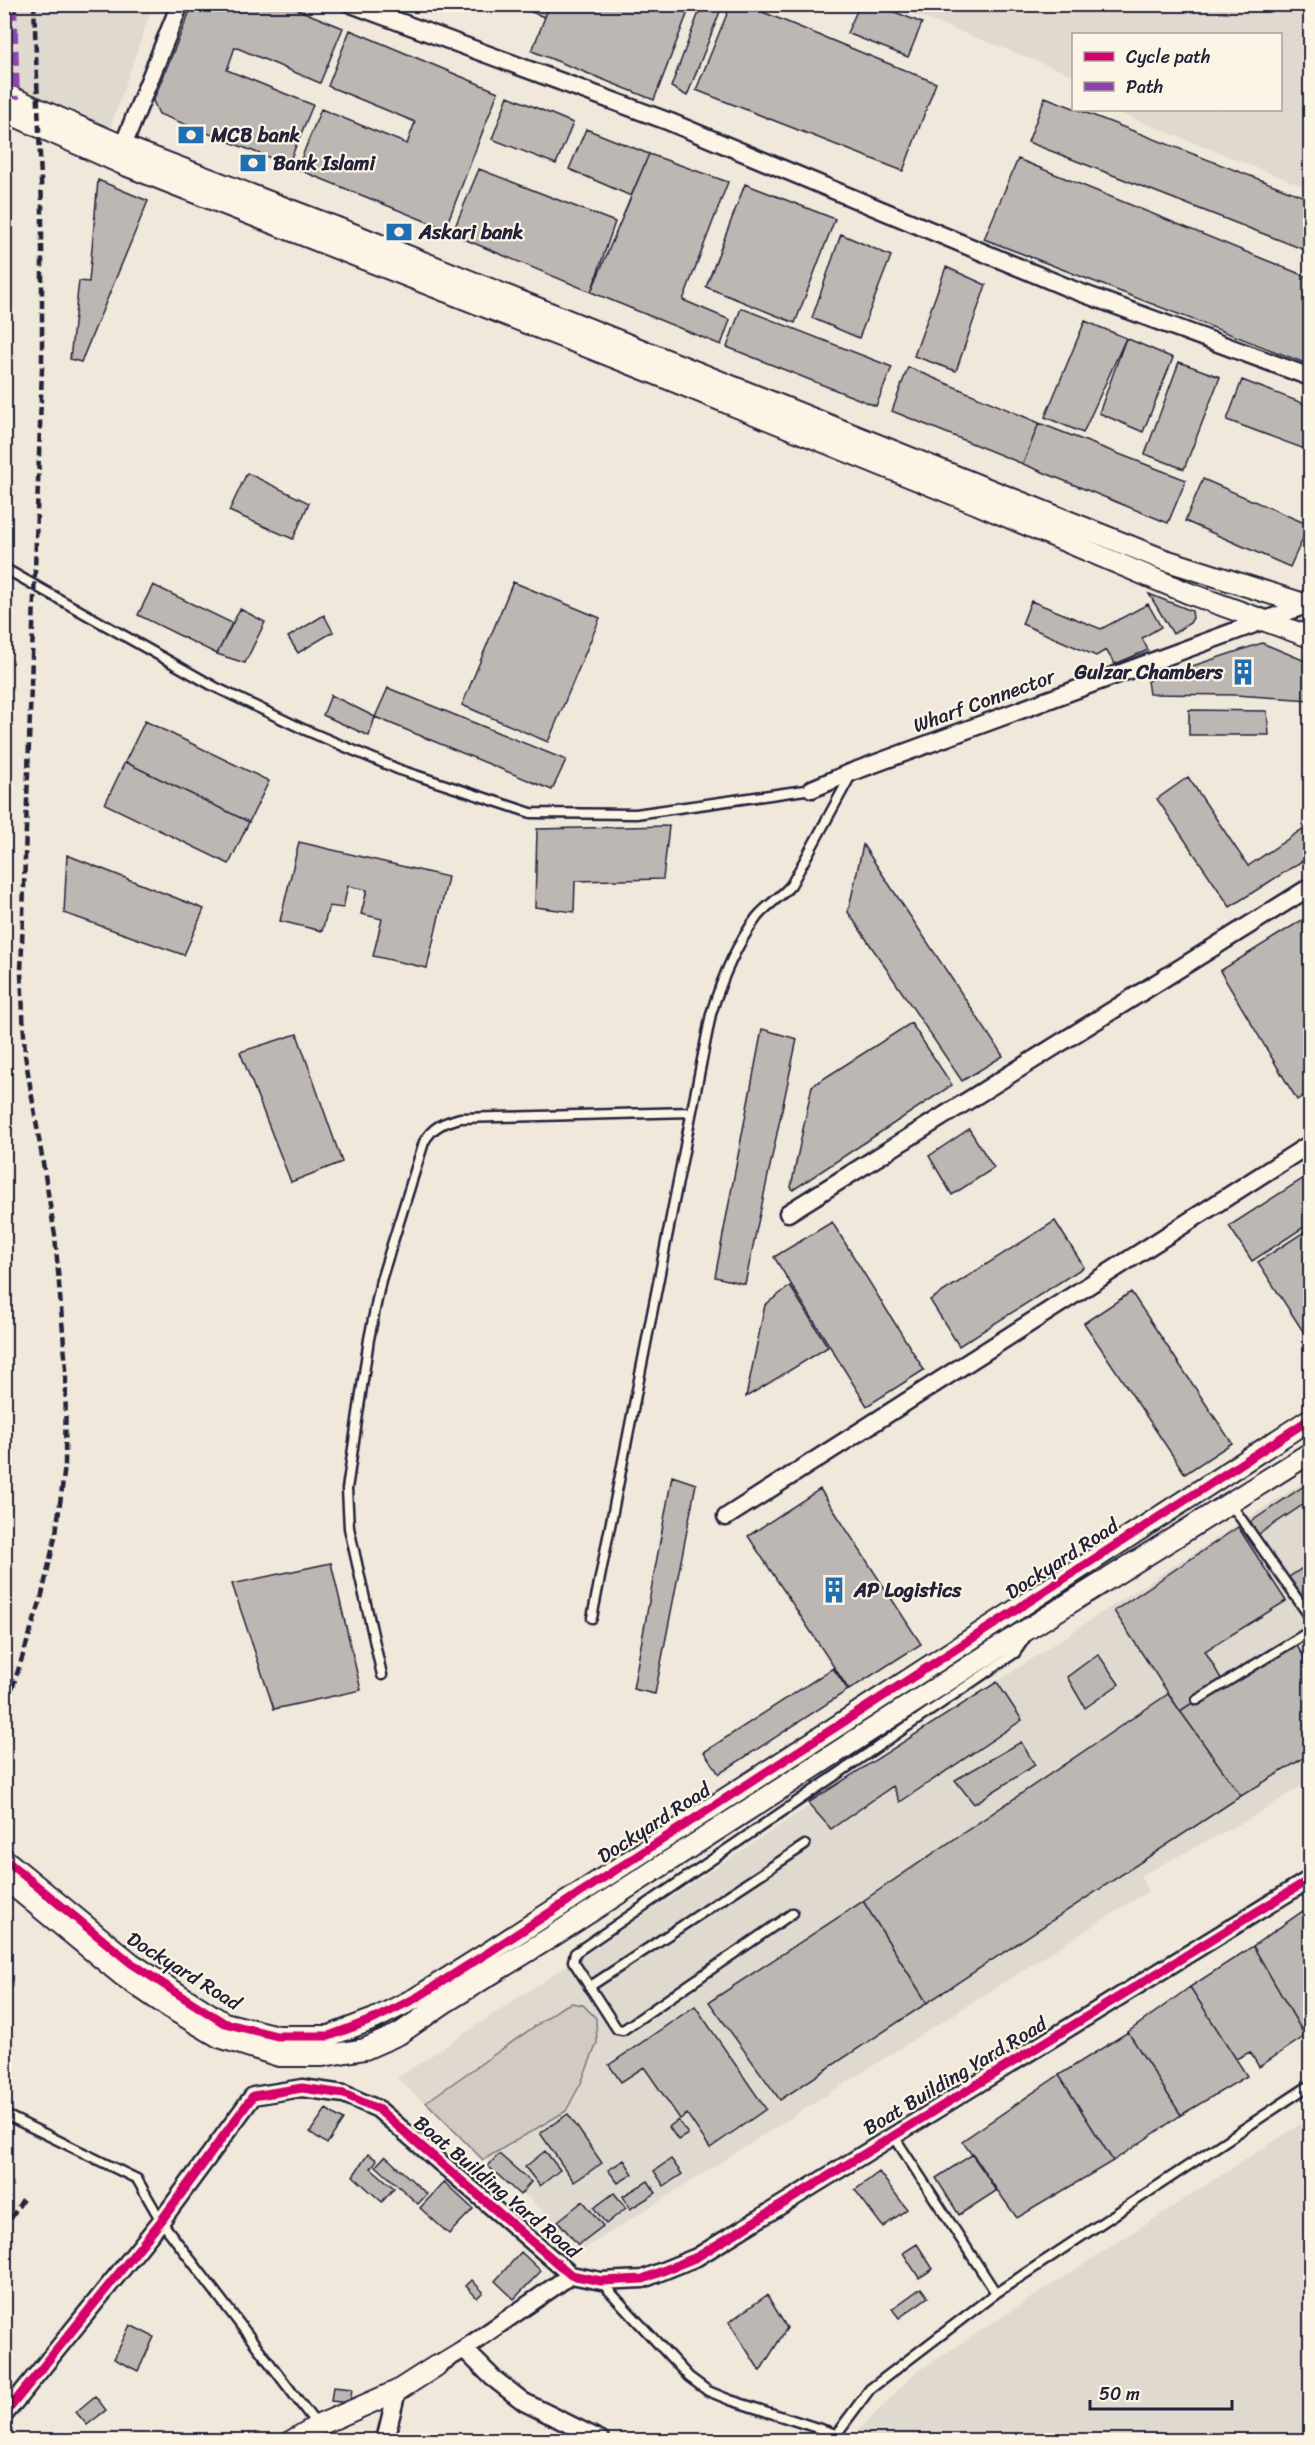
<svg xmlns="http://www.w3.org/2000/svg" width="1315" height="2445" viewBox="0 0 1315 2445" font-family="Sriracha,sans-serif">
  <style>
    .built { fill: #e0d9cf }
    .green { fill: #d1cbc3; stroke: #7a767f; stroke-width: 1.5 }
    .building { fill: #bcb7b3; stroke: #22223b; stroke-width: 1.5 }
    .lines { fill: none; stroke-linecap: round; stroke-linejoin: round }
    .service-casing { stroke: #22223b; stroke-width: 13 }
    .minor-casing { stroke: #22223b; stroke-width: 21 }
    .tertiary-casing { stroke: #22223b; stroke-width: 24 }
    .service { stroke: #fcf5e5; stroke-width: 8 }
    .minor { stroke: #fcf5e5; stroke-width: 16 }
    .tertiary { stroke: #fcf5e5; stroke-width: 20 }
    .rail { stroke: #22223b; stroke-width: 4.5; stroke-dasharray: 9 4.5; stroke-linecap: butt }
    .quiet { stroke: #8e44ad; stroke-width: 8; stroke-dasharray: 15 8; stroke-linecap: butt }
    .cycleway-casing { stroke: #fcf5e5; stroke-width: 13 }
    .cycleway { stroke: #d6006c; stroke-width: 9 }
    .labels { text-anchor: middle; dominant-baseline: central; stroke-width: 4.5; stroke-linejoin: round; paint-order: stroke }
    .poi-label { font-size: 20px; font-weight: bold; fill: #22223b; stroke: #fcf5e5; text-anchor: start }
    .street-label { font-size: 20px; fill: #22223b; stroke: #fcf5e5 }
  </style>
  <rect width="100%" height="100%" fill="#efe8db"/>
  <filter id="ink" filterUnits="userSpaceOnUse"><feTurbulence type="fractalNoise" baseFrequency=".0167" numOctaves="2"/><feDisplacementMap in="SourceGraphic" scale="12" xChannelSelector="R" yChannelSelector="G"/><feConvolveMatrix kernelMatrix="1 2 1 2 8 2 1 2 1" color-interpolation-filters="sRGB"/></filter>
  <g filter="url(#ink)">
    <path class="built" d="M4,5H153L108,134L5,93Z
      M891,5H1310V189L1112,110H1280V34H1074L1073,75Z
      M1310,1478V1780L1253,1817L1140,1876L1148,1891L584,2249L397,2078L1115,1604Z
      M1310,2118V2440H849L915,2373Z"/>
    <path class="green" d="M571,2003L583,2005L596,2018L597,2043L581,2083L566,2111L483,2160L426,2102L561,2008Z"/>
    <path class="building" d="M193,4H284L343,28L320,83L235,47L227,70L313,105L288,165L159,114L153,101Z
      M417,4H438L435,11Z
      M511,4H549L544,17Z
      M550,4H691L654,100L532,51Z
      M702,4H723L687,96L671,87Z
      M731,4H743L936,83L903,171L696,90Z
      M860,4H875L922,23L908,57L847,33Z
      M350,30L498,92L445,229L297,169L321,109L407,144L415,122L328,86Z
      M508,96L573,123L556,164L492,139Z
      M1045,97L1310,199V252L1028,142Z
      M586,129L649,154L631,196L569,169Z
      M649,154L728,182L683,300L730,320L721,345L591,292Z
      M1018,159L1310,278V365L984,239Z
      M479,169L615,222L591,292L452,234Z
      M98,180L148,201L81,362L70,359L79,281L89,282Z
      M745,184L835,219L795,323L706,287Z
      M841,234L891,256L859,338L812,318Z
      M946,267L986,285L956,371L914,356Z
      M741,308L892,367L876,406L727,347Z
      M1085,321L1126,338L1083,433L1045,417Z
      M1126,338L1173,358L1143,432L1099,413Z
      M1179,362L1220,377L1184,469L1145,454Z
      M908,367L1039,423L1023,464L892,411Z
      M1242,380L1310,406V451L1227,420Z
      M1039,423L1186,480L1168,523L1023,464Z
      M247,473L309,503L293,539L229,511Z
      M1203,479L1309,525L1290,567L1185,521Z
      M513,582L600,618L548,742L462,705Z
      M153,585L232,623L217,654L138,615Z
      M1149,594L1192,611L1193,618L1190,623L1173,634Z
      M1031,601L1101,629L1148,604L1161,627L1142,638L1148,650L1115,664L1106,650L1096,656L1022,624Z
      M240,609L265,622L245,663L217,654Z
      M324,615L333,632L298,653L288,637Z
      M1262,643L1310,663V700L1236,695L1149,694L1147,681Z
      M388,688L566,760L552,790L375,717Z
      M331,695L375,717L369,736L323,715Z
      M1189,710L1267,711L1269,735H1189Z
      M145,721L269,781L249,822L125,762Z
      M125,762L249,822L229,864L105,804Z
      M1188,777L1248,866L1310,824V856L1230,907L1157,799Z
      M669,826L663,879L575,881L574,912L535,907L537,829Z
      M299,842L448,877L427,968L373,956L382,919L361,914L367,890L348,886L343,908L329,906L322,931L280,921Z
      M863,845L1003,1056L962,1081L848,912Z
      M67,855L204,909L184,955L64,913Z
      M1310,915V1091L1297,1100L1220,971Z
      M911,1023L952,1085L793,1190L791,1187L812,1086Z
      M762,1029L797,1039L745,1284L715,1277Z
      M297,1034L342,1162L291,1182L240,1052Z
      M969,1129L994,1168L952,1195L929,1156Z
      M1310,1174V1223L1252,1261L1229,1226Z
      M1055,1221L1084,1267L959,1346L930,1300Z
      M832,1222L924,1370L867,1406L774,1257Z
      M1307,1230L1310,1235V1342L1258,1262Z
      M790,1286L828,1347L746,1397L765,1305Z
      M1131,1292L1232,1443L1185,1474L1084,1323Z
      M672,1476L696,1484L655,1694L633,1689Z
      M1310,1482V1500L1256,1536L1249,1523Z
      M820,1489L921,1644L849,1690L748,1536Z
      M1238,1527L1286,1601L1205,1651L1223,1682L1180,1711L1114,1611Z
      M331,1563L361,1690L274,1709L232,1584Z
      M1310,1563V1608L1289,1577Z
      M1291,1638L1310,1665V1754L1241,1796L1180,1711Z
      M1098,1654L1119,1684L1085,1708L1067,1677Z
      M833,1668L848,1690L719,1774L704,1752Z
      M997,1682L1022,1720L900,1802L893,1786L831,1829L808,1803Z
      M1168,1694L1241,1796L927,2003L863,1901Z
      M1021,1742L1035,1765L974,1804L955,1780Z
      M863,1901L927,2003L780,2100L709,2002Z
      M1310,1906V2033L1305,2036L1253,1946Z
      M1253,1946L1305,2036L1259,2067L1250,2052L1236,2059L1190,1987Z
      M1190,1987L1247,2076L1181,2115L1128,2032Z
      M695,2006L766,2109L710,2148L687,2114L680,2119L644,2067L621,2082L609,2065Z
      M1128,2032L1181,2115L1113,2161L1059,2075Z
      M1059,2075L1113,2161L1017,2218L962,2141Z
      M326,2109L343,2120L327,2144L310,2132Z
      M568,2114L602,2163L574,2182L540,2133Z
      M678,2120L688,2134L678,2140L669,2127Z
      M545,2151L560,2170L540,2186L525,2167Z
      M368,2154L377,2160L371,2168L394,2188L382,2202L353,2176Z
      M499,2154L531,2182L520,2195L488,2166Z
      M973,2154L996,2191L959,2215L936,2178Z
      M385,2156L427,2194L418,2204L376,2166Z
      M671,2159L682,2174L664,2186L654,2171Z
      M624,2160L633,2174L618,2183L608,2170Z
      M879,2172L907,2209L883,2227L855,2190Z
      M648,2181L656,2193L630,2209L623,2196Z
      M444,2182L473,2209L449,2234L420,2208Z
      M614,2193L626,2208L606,2224L594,2208Z
      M583,2201L603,2226L578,2245L558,2221Z
      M917,2244L933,2269L919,2278L903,2253Z
      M521,2252L541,2271L514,2299L495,2281Z
      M472,2280L483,2292L477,2298L466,2286Z
      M921,2288L928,2297L899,2318L892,2309Z
      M767,2295L787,2328L760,2371L729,2322Z
      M130,2325L154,2337L138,2371L114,2359Z
      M333,2387L352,2389L350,2403L331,2401Z
      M95,2396L106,2410L87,2425L76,2412Z"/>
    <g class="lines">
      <g class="service-casing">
        <path id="service" d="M4,568L215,687L303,729L400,770L531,813L636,814L812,789
          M1230,1503L1310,1617
          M592,1618L711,1014C721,981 736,945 757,917C767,905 781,897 791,885L851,775
          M382,1675L349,1528L347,1489L369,1339L381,1280L424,1142C433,1126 443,1123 460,1118L691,1112
          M1197,1700L1310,1631
          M793,1913L623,2030L617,2029L573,1961L575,1953L1015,1653L1026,1637
          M589,1987L805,1845
          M4,2114L137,2179L161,2221L317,2425
          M893,2135L996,2293
          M601,2282L689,2377L708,2391L730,2400L836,2434
          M832,2440L870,2389L996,2293L1310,2085"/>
      </g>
      <g class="minor-casing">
        <path id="minor" d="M351,4L670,122L1071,289L1310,377
          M123,146L180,4
          M812,789L852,772L1306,605
          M788,1213L1310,887
          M726,1517L1310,1144
          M464,2349L571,2275
          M436,2366L464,2349L493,2378L524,2402L601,2440
          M4,2415L161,2221L253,2096L302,2088L344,2094L378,2109L571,2275L601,2281L643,2279L697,2257L1310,1879
          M385,2440L397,2391"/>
      </g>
      <g class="tertiary-casing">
        <path id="tertiary" d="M4,94L123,146L348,232L1162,559L1310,606
          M4,111L125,165L646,370L977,504L1188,593L1310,637
          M4,1859L131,1963L180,1995L224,2023L277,2036H329L374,2019L416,1998L486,1954L1310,1419
          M4,1878L123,1976L170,2008L219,2037L279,2056H323L365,2049L399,2034L444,2003L553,1936L1004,1644L1310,1453
          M293,2440L317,2426L397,2391L436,2366"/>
      </g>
      <use href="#service" class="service"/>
      <use href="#minor" class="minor"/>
      <use href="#tertiary" class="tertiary"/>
      <path class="rail" d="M4,1714L41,1599L56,1533L65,1466L66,1369L55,1235L25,1055L21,973L42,368V206L34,4
        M4,2204L11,2193
        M4,2230L23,2199"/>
      <path class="quiet" d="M13,4L16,99"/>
      <g class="cycleway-casing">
        <path id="cycleway" d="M4,1859L131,1963L180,1995L224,2023L277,2036H329L374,2019L416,1998L486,1954L1310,1419
          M4,2415L161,2221L253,2096L302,2088L344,2094L378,2109L571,2275L601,2281L643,2279L697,2257L1310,1879"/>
      </g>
      <use href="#cycleway" class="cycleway"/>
    </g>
  </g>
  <defs>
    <g id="bank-bare" transform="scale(2.07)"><path d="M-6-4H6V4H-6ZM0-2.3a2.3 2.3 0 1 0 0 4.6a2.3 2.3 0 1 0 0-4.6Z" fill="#1f6fb2" stroke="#fcf5e5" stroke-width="2.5" paint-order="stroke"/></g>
    <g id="building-bare" transform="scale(2.07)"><path d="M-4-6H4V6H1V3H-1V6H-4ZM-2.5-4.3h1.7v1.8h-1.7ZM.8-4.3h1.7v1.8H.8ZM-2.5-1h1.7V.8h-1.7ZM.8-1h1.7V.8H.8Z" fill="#1f6fb2" stroke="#fcf5e5" stroke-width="2.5" paint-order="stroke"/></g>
  </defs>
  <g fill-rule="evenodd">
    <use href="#bank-bare" x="191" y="135"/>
    <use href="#bank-bare" x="253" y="163"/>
    <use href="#bank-bare" x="399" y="232"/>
    <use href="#building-bare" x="1243" y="672"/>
    <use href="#building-bare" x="834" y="1590"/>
  </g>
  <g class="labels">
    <g class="poi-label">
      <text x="211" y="135">MCB bank</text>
      <text x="273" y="163">Bank Islami</text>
      <text x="419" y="232">Askari bank</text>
      <text x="1223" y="672" text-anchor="end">Gulzar Chambers</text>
      <text x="854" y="1590">AP Logistics</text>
    </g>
    <g class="street-label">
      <text transform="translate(984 701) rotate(-20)">Wharf Connector</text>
      <text transform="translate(1062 1559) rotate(-33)">Dockyard Road</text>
      <text transform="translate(654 1823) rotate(-33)">Dockyard Road</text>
      <text transform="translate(184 1971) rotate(32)">Dockyard Road</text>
      <text transform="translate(955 2076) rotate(-31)">Boat Building Yard Road</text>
      <text transform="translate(497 2187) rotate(40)">Boat Building Yard Road</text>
    </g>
  </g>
  <rect width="1315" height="2445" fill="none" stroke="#fcf5e5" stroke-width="24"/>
  <rect x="12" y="12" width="1291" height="2421" fill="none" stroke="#22223b" stroke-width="2" filter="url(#ink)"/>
  <rect x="1072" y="33" width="210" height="78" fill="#fcf5e5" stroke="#a5a1a1" stroke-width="1.5"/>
  <rect x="1084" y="52" width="30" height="9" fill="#d6006c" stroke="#a5a1a1" stroke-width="1.5"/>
  <text x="1126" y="63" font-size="18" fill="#22223b">Cycle path</text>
  <rect x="1084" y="82" width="30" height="9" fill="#8e44ad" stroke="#a5a1a1" stroke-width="1.5"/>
  <text x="1126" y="93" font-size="18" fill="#22223b">Path</text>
  <path d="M1090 2400v9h142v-9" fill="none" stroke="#22223b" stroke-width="3"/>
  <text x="1099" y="2400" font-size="18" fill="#22223b" stroke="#fcf5e5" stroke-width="4.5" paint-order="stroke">50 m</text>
</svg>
